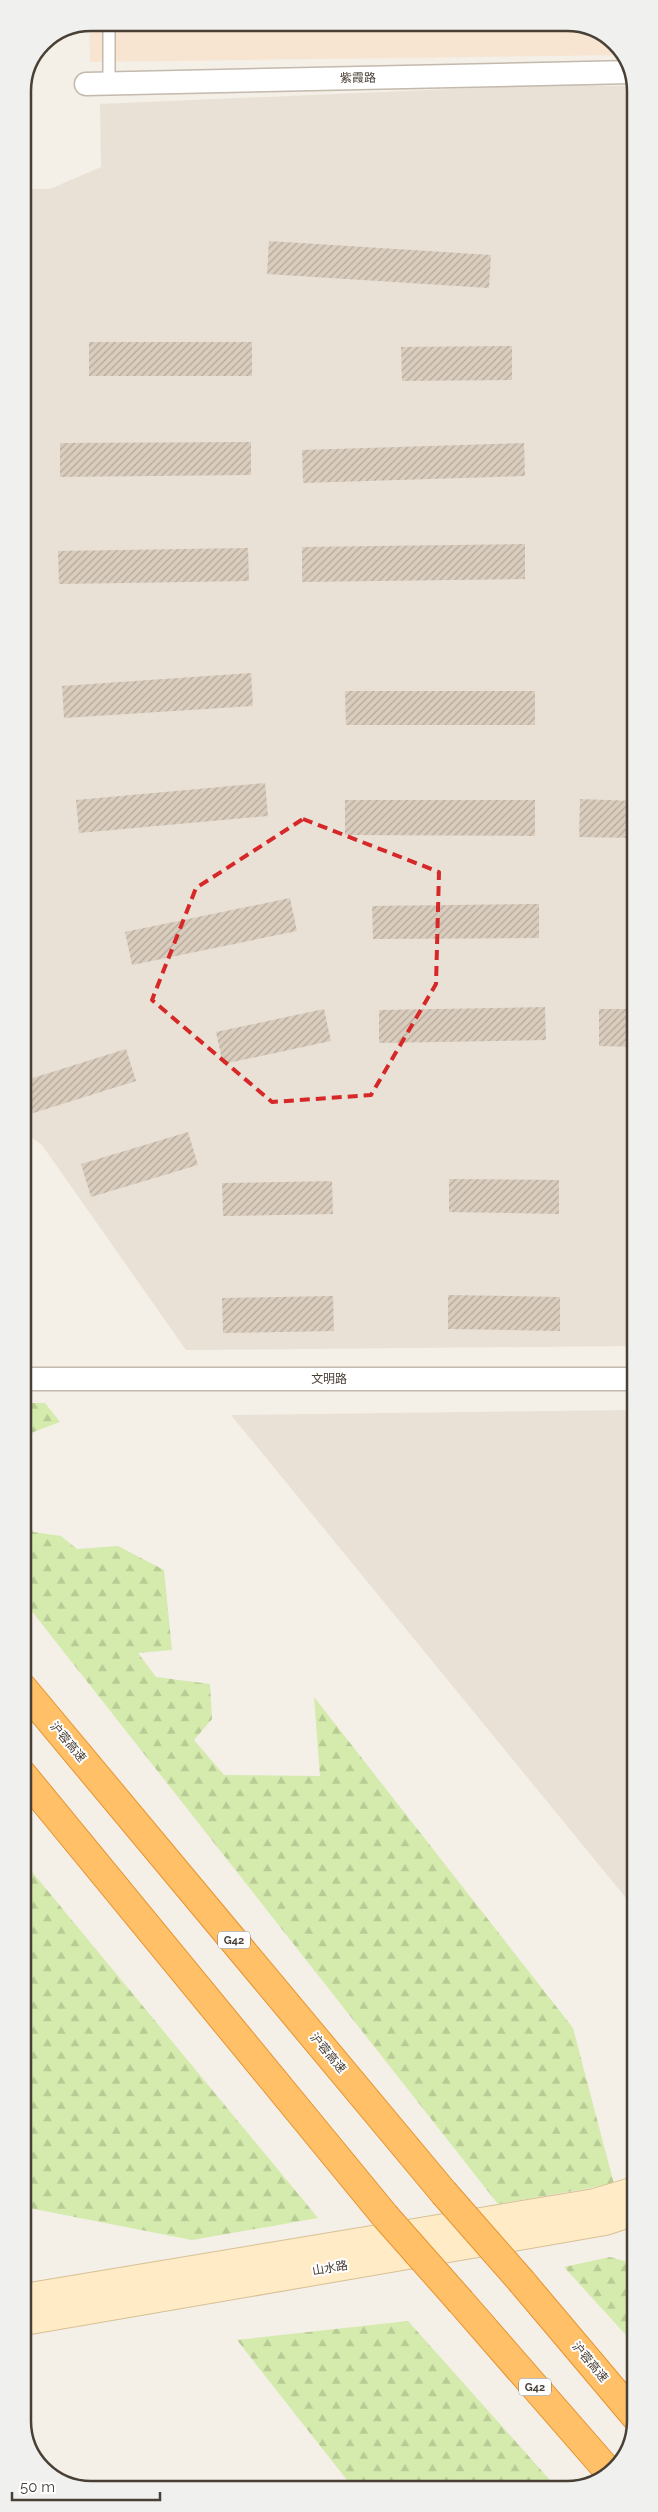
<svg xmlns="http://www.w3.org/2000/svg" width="658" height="2512" viewBox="0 0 658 2512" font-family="Raleway,'Noto Sans SC',sans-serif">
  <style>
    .residential { fill: #e9e1d5 }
    .commercial { fill: #f7e4d1 }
    .forest { fill: url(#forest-firs) }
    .building { fill: url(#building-hatch) }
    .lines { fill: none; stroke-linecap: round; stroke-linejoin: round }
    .lane-casing { stroke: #c3b9ac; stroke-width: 14 }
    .street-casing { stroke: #c3b9ac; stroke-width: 25 }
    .secondary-casing { stroke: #d7c094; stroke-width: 30 }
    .highway-casing { stroke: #e6932f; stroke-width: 30 }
    .lane { stroke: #fff; stroke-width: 11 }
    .street { stroke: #fff; stroke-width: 22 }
    .secondary { stroke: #ffecc6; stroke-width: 28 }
    .highway { stroke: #ffc067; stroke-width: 28 }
    .highway-bridge-casing { stroke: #e6932f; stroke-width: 30; stroke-linecap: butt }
    .highway-bridge { stroke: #ffc067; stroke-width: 28 }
    .marked { fill: none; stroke: #d62828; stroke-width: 4; stroke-dasharray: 10 6; stroke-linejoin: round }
    .labels { text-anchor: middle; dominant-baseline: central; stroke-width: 4; stroke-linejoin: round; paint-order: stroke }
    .shield { fill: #fff; stroke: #7f7972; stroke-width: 1 }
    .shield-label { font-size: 11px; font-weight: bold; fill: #483f35 }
    .street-label { font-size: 12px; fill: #483f35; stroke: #fff }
    .rim { fill: none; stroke: #483f35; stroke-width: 2.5 }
  </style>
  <defs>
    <pattern id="forest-firs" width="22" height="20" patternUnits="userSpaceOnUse" patternTransform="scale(1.25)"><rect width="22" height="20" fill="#d4ebad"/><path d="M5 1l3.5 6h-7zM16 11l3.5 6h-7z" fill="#b8cb95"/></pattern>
    <pattern id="building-hatch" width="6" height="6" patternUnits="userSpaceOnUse" patternTransform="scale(1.25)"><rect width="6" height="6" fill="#dacdbe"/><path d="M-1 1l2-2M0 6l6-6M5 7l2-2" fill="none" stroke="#b3a89b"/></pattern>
  </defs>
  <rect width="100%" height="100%" fill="#f4efe7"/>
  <path class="residential" d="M545,85L634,86L635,1346L186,1350L42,1145L23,1131V189H50L101,167L100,104Z
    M635,1410V1909L231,1415Z"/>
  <path class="commercial" d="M89,23H576L612,40L621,55L90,62Z"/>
  <path class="forest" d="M23,1403H45L60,1422L23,1436Z
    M23,1511L33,1532L61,1536L77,1549L118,1546L164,1570L172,1650L138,1653L156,1677L210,1684L212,1719L194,1740L224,1775L320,1776L314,1697L573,2028L614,2184L498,2204L23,1600Z
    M23,1861L318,2218L192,2240L24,2207Z
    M610,2257L635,2264V2345L564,2267Z
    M408,2321L557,2488L354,2489L237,2340Z"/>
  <path class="building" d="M269,241L491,255L489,288L267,274Z
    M89,342H252V376H89Z
    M512,346V380L402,381L401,347Z
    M251,442V475L60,477V443Z
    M524,443L525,476L303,483L302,450Z
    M525,544V579L302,582V547Z
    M248,548L249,581L59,584L58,551Z
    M251,673L253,706L64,718L62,686Z
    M345,691H535V725H346Z
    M265,783L268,816L79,833L76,800Z
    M580,799L635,801V838L579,837Z
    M345,800H535V836L345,835Z
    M290,898L297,931L132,965L125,932Z
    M539,904V938L373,939L372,906Z
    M545,1007L546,1040L379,1043V1010Z
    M324,1009L331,1041L223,1064L216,1032Z
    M599,1009H635V1047L599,1046Z
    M126,1049L136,1081L30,1114L23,1090V1081Z
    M188,1132L198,1165L91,1197L81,1164Z
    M449,1179L559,1180V1214L449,1212Z
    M332,1181L333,1214L223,1216L222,1183Z
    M448,1295L560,1297V1331L448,1329Z
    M333,1296L334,1331L223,1333L222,1298Z"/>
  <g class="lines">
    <g class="lane-casing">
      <path id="lane" d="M109,23V83"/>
    </g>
    <g class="street-casing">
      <path id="street" d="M86,84L631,72
        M23,1379H635"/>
    </g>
    <g class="secondary-casing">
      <path id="secondary" d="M24,2298L595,2203L635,2191
        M24,2321L605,2221L635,2211"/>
    </g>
    <g class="highway-casing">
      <path id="highway" d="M23,1688L444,2193
        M23,1775L385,2216
        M522,2282L635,2416
        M461,2302L609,2472"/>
    </g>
    <use href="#lane" class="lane"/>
    <use href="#street" class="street"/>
    <use href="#secondary" class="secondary"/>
    <use href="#highway" class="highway"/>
    <g class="highway-bridge-casing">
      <path id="highway-bridge" d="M444,2193L522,2282
        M385,2216L461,2302"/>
    </g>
    <use href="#highway-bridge" class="highway-bridge"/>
  </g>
  <path class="marked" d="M303,819L439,872L436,984L371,1095L272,1102L152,1000L196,888Z"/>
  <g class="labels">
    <g class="shield">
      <rect x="218" y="1931.5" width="32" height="17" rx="4"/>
      <rect x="519" y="2378.5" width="32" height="17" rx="4"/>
    </g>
    <g class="shield-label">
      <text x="234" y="1940">G42</text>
      <text x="535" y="2387">G42</text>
    </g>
    <g class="street-label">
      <text transform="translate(358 78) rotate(-1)">紫霞路</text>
      <text x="329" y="1379">文明路</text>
      <text transform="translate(68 1742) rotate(50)">沪蓉高速</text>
      <text transform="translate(328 2053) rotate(50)">沪蓉高速</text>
      <text transform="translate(330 2268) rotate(-10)">山水路</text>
      <text transform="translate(590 2362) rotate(50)">沪蓉高速</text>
    </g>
  </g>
  <path d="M0 0H658V2512H0ZM91 31H567A60 60 0 0 1 627 91V2421A60 60 0 0 1 567 2481H91A60 60 0 0 1 31 2421V91A60 60 0 0 1 91 31Z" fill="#f0f0ef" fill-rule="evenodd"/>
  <path class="rim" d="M91 31H567A60 60 0 0 1 627 91V2421A60 60 0 0 1 567 2481H91A60 60 0 0 1 31 2421V91A60 60 0 0 1 91 31Z"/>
  <path d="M12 2492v8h148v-8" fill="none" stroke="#483f35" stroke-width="2.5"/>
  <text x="20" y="2492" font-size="15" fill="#483f35" stroke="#ffffff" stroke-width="4" paint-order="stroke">50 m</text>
</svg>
